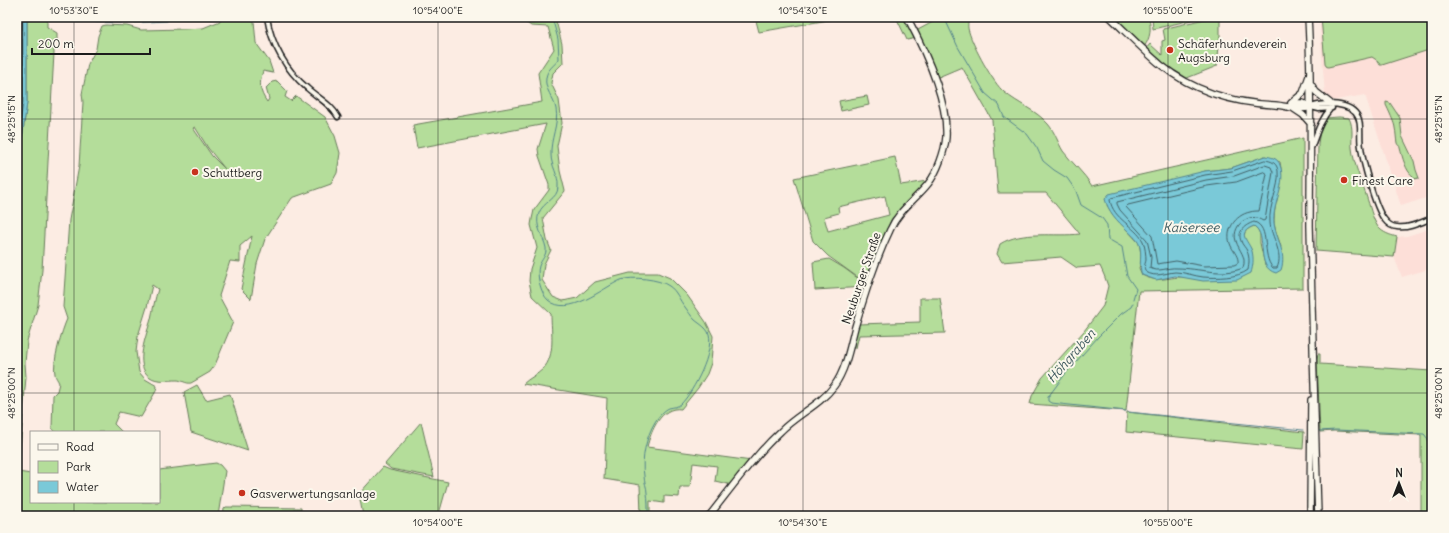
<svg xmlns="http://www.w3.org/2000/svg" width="1449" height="533" viewBox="0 0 1449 533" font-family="Delius,sans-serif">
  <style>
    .built { fill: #fddfd8 }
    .green { fill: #b4dd9a; stroke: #687c5b; fill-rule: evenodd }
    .water { fill: #7ac9d8; stroke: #54848d }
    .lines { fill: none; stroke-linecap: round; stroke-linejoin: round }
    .shore { stroke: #426167; stroke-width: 1 }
    .stream { stroke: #54848d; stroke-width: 1 }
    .street-casing { stroke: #1c1c1c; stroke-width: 7 }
    .secondary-casing { stroke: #1c1c1c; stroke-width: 8 }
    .street { stroke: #fbf7ec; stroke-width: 4 }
    .secondary { stroke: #fbf7ec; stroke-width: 5.5 }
    .ticks { fill: none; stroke: #1c1c1c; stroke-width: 1; stroke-opacity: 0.45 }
    .poi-dot { fill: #c8321e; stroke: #fbf7ec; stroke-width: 1.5 }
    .labels { text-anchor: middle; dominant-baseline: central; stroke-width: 4; stroke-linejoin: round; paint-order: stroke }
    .poi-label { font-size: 12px; fill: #1c1c1c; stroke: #fbf7ec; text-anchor: start }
    .street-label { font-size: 12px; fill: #1c1c1c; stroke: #fbf7ec }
    .water-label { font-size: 13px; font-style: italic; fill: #3d595e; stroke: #fbf7ec }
    .neatline { fill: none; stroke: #1c1c1c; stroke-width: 1.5 }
    .ticks-label { font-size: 10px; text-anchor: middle; fill: #1c1c1c }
  </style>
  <rect width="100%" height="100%" fill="#fcece3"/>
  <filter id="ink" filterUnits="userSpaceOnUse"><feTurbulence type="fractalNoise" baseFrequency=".025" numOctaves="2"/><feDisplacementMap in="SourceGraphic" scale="8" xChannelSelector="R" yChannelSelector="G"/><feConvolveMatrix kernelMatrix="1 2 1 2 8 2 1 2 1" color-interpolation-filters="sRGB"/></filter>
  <g filter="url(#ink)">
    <path class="built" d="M1319,17H1432V196L1401,206L1365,95L1336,100H1331L1325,95Z
      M1432,228V268L1402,277L1394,257L1397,237L1407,236Z"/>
    <path class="green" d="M27,17H47V27L57,33V40H53L54,53L42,270L38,305L27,341L25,363L26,377L18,472L31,474V502H159V470L216,463L220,465L225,471L218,516H17V173L27,103Z
      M220,17H246L254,21L256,43L269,61L273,73L263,71C259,83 259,91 267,102L269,99L266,88L272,82L277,81L287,91L285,97L291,101L296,96L325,117L335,136L340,153L337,173L331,184L292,198L265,239L257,264L251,299L241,289L252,236L240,246V262L230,261L219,296L233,322L215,365L210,372L191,383C186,384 182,380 177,380C168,380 157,382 150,377C133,366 147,334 151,319C153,309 155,299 158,289L152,285L147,307L138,336L136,352L139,372L145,379L157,386L156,391L141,417L119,412L114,424L122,432H54L52,428L53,395L57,391L59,383C58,380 55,377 55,374C52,363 62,330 67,319L63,307L69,220L79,166L83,102L82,94L88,64L96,49L98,36L102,26L106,25L127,26L141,30L185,29L203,28L220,21ZM195,127L208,148L225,169L212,156L193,128Z
      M518,17H555L562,44L563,63L553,73L551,83L559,100L562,123L557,146L560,171L565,191L543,218L547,240L551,250L544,264L542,280L553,297L563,301L577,298L595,282L630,273H658L670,278L687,295L706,322L713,336L711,363L707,374L698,388L681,409C661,406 651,431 647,447L752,461L732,485L715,481L717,466L693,463L690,487H680L679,497L664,496V503L650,501V516H641L640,485L604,479L607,398L523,384C529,378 537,375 543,369C556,355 551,332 551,314L532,296L529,281L530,269L537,248L531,225L532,219L534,210L549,190V185L539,156L538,149L546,124L417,148L413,125L542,102L538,73L554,49L548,27L531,26Z
      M755,17H846L759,32Z
      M896,17H906L917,38L907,40Z
      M942,17H969C968,22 967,27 969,32C973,46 993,83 1004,92C1018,104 1036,110 1048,124C1055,132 1058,143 1063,151C1072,163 1084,173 1092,186L1303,138V288L1139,291L1126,411L1030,404L1032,396L1042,378L1084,331L1103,306L1108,286L1104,275L1100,266L1077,268L1061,257L1002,262L997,254L1000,244C1022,230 1055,237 1080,234L1046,193H998L992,120L962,67L936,78L916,31ZM1265,156L1280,162C1285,182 1274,200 1274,220C1274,229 1279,239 1281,247L1265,265L1260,243V234L1258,230L1254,226C1239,232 1244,240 1251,250L1187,277C1169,276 1158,284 1142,275L1139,268L1142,259L1139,243L1113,215L1107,205L1205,171L1231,168Z
      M1113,17H1149C1151,29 1151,37 1144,47Z
      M1152,17H1204L1153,29Z
      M1213,17H1220V37L1217,66L1187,78L1164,64L1146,49L1150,44L1162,55V41L1165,40L1163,29Z
      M1321,17H1432V49L1382,65H1380L1378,61L1372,57L1328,67L1326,66L1325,63Z
      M867,96L869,105L841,111L839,101Z
      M1386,102L1390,103L1400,118L1402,136L1414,161L1416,170L1419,178L1413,179V176C1406,172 1402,156 1400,148C1399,143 1399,148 1397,143C1396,138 1396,132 1395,128C1395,124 1388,109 1386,105Z
      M1339,117L1349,118C1354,128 1351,138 1352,148C1354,165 1361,180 1366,195C1370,206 1372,218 1378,227C1383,233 1390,235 1397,237L1394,257L1316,251L1318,144L1320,130L1325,118Z
      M895,157L901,185L927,181L892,218L882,242L867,284L828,256L813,241L794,178ZM885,196L889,215L828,231L824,217L839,213L838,207Z
      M829,259L844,268L867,285L866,287L815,290L813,262Z
      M920,298H940L945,333L859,335L856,348H851L858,324L920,322Z
      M1318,354H1320V364L1432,371V512L1424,513L1432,514V516H1421V435L1334,431L1320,432L1317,360Z
      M197,385L206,400L230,394L248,451L191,432L184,392Z
      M1127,412L1304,432L1303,449L1126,432Z
      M421,422L434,477L391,469L385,464Z
      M383,467L390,470L448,482L439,514L434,516H363L359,494Z
      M226,507L301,508V516H223L224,509Z"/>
    <path class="water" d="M17,17H27V103L17,173Z
      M1265,156C1271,157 1278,158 1280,165C1287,184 1272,203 1274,223C1276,239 1287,253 1281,270L1276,273C1254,267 1269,236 1254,226C1236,233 1248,240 1252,251C1254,259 1253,266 1251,273L1237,280L1203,281L1175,276L1156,280L1142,275C1138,265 1143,255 1139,244C1137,239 1131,234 1127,230C1117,221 1108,211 1105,199L1109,194L1205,171L1231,168Z"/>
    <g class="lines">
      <path class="shore" d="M17,112L18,103V17
        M17,145L23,103V17
        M1265,160C1272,161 1277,163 1278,171C1280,188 1268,205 1270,223C1271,237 1284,253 1277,268H1273C1261,256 1271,227 1254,222C1245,225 1237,231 1241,241C1242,245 1246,248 1247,251C1250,258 1249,264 1248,270C1238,278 1216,278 1203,277C1194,276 1185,272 1175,272C1164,273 1156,278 1146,272C1143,267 1145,265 1146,260C1146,255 1145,246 1143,241C1135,226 1113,219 1110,200L1111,198L1205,175L1232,171Z
        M1265,165L1271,167L1273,172L1265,220L1263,221C1256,217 1252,216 1245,220C1238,223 1233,233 1236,241C1239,251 1247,256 1243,268C1222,277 1199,268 1177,268C1167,267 1159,273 1150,268L1151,257L1147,240L1120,210L1117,204V202L1206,180L1234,176Z
        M1264,172L1267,174L1259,211C1257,211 1253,211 1250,212C1235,215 1224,231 1231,246C1234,252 1239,257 1238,263L1234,265L1204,266L1176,261L1157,264L1152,236L1126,207L1128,205L1207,186L1236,182Z"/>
      <path class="stream" d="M69,17L97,22L128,23L167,21
        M522,17L530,21H553L558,39L559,59C554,66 547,69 546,78C544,89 554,98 556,109C559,124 550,139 551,155C551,166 559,175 558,187C558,199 543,202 539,213C534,226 544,237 546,248C547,255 541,260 539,266C536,275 541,294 548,300C569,318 602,288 621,280C631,276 660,279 669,286C677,291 679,300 685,307C688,311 691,316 695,320C700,324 707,328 709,334C714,352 694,391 681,404C678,407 673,407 669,408C664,410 658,417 655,422C646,437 641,459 644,476C644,482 647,487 647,493C648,500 648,508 648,516
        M944,17L958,47L985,93L999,105L1004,117L1027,134L1037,148L1043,161L1054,170L1067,178L1076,191L1081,205L1102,218L1107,225L1108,239L1122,247L1127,276L1136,289L1133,299
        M1126,411L1051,403L1048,401V397L1066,373L1098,337L1121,314L1131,307L1133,303
        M1128,412L1303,430
        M1319,431L1336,430L1424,434L1428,439L1429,448"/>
      <g class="street-casing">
        <path id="street" d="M267,17C271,44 286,70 307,88C318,98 331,104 338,117
          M1311,107C1324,102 1351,102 1358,117C1362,125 1359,138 1361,147C1363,163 1375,207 1384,219C1387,223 1392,227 1397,227C1408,229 1422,222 1432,218
          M1311,107L1319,109L1332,108
          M1312,146C1317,132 1321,119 1331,108"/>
      </g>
      <g class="secondary-casing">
        <path id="secondary" d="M1110,17C1127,33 1143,50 1161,65C1193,91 1234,103 1275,105C1288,106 1298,111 1311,107
          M1308,17C1312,87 1310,156 1310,226C1312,323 1315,419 1318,516
          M1311,84L1316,92L1330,103
          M1291,103L1303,93L1309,76
          M1292,103H1303L1311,107
          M1294,109L1303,115L1311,124
          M709,516C732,487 754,456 781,431C798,414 820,405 834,386C846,370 850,346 855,327C865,294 875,261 890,230C898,211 915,200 928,184C937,173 945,151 946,137C948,101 924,49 907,17
          M1310,516L1311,400"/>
      </g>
      <use href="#street" class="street"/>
      <use href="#secondary" class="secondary"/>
    </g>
  </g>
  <path class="ticks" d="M74,17V432M438,17V516M803,17V516M1168,17V516M17,119H1432M17,393H1432M74,502V516"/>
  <g class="poi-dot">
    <circle cx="1170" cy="50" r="4"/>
    <circle cx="195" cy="172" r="4"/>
    <circle cx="1344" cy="180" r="4"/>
    <circle cx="242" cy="493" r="4"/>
  </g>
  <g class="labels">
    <g class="poi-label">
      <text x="1178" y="43">Schäferhundeverein<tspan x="1178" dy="14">Augsburg</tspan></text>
      <text x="203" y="172">Schuttberg</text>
      <text x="1352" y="180">Finest Care</text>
      <text x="250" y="493">Gasverwertungsanlage</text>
    </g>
    <g class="street-label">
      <text transform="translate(861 278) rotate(-71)">Neuburger Straße</text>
    </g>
    <g class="water-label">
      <text x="1191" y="227">Kaisersee</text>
      <text transform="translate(1071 356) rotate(-49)">Höhgraben</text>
    </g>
  </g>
  <rect width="1449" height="533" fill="none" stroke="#fbf7ec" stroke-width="44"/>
  <rect x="30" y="431" width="130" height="72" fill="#fbf7ec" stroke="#a29f99"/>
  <rect x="38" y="444" width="20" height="6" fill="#fbf7ec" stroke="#a29f99"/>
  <text x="66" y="451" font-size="12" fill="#1c1c1c">Road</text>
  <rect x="38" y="461" width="20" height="12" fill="#b4dd9a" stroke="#a29f99"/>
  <text x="66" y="471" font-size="12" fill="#1c1c1c">Park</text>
  <rect x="38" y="481" width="20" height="12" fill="#7ac9d8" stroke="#a29f99"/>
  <text x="66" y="491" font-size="12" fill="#1c1c1c">Water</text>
  <g transform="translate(1399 483)" stroke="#fbf7ec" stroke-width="3" paint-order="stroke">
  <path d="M0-3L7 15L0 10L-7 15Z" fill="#1c1c1c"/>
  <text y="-6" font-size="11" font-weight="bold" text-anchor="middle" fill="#1c1c1c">N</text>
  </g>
  <path d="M32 48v6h118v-6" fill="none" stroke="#1c1c1c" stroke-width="2"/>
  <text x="38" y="48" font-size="12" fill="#1c1c1c" stroke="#fbf7ec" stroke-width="3" paint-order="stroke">200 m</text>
  <rect x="22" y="22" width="1405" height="489" class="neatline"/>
  <g class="ticks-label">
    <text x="74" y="14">10°53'30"E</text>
    <text x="438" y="14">10°54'00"E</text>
    <text x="803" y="14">10°54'30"E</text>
    <text x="1168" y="14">10°55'00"E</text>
    <text transform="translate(11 119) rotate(-90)" y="4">48°25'15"N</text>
    <text transform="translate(1438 119) rotate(-90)" y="4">48°25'15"N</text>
    <text transform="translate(11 393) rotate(-90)" y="4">48°25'00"N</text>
    <text transform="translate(1438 393) rotate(-90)" y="4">48°25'00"N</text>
    <text x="438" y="526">10°54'00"E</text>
    <text x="803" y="526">10°54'30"E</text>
    <text x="1168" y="526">10°55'00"E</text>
  </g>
</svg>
